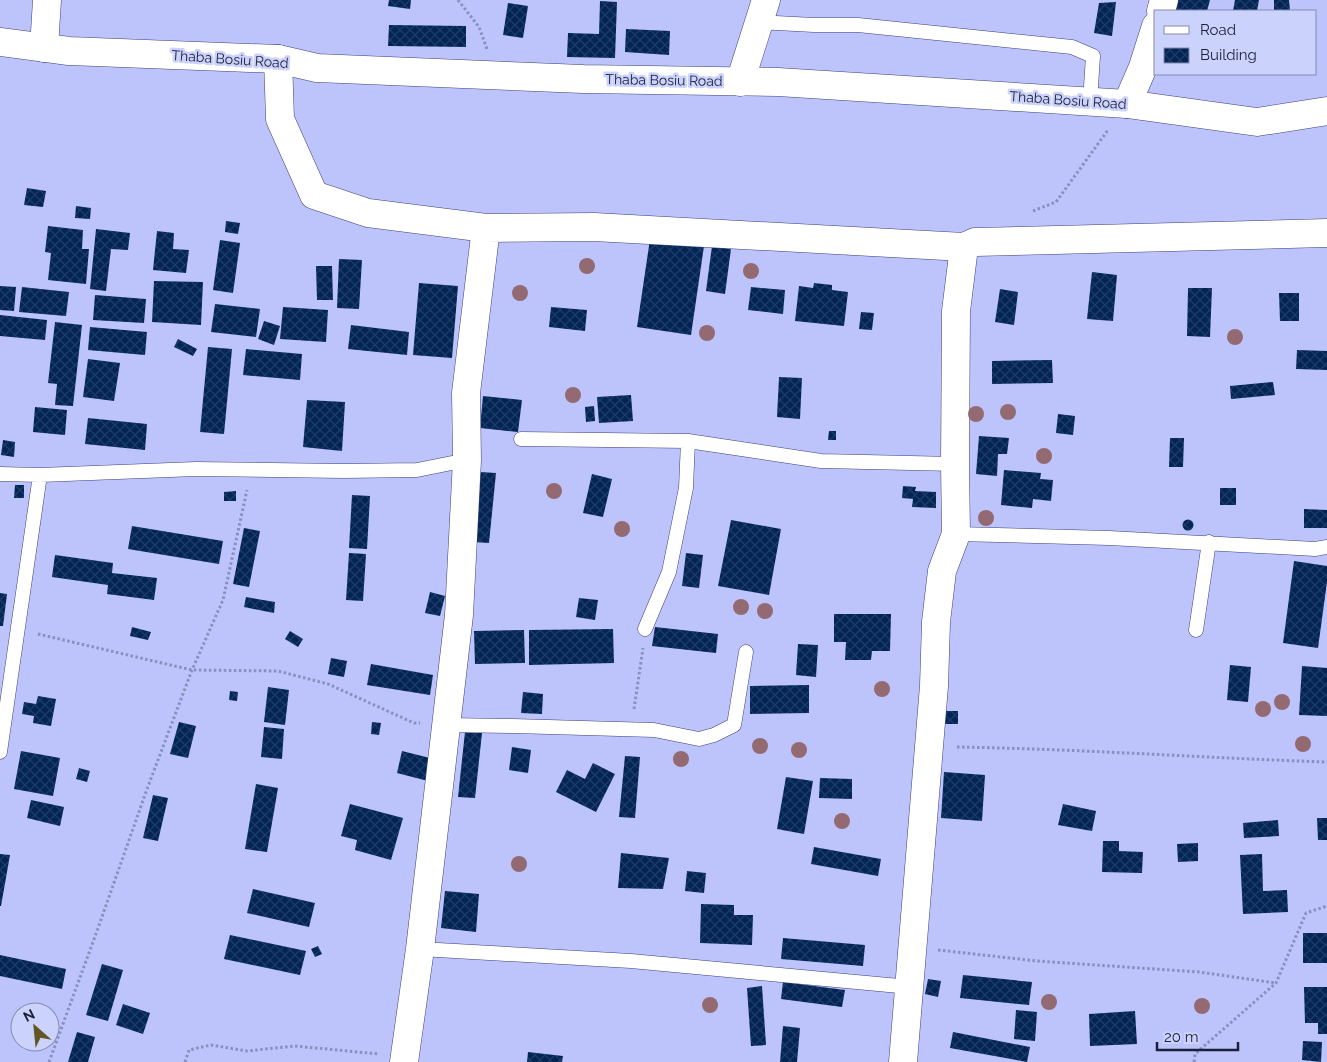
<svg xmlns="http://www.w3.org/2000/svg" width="1327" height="1062" viewBox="0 0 1327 1062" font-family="Raleway,sans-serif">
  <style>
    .building { fill: url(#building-cross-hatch) }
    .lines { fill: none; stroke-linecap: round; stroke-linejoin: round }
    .service-casing { stroke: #3c407b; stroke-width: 15 }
    .minor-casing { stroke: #3c407b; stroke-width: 29 }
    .tertiary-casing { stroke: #3c407b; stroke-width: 29 }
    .path { stroke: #8990bd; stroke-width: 3; stroke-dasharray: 2.5 2.5; stroke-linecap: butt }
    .service { stroke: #fff; stroke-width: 14 }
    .minor { stroke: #fff; stroke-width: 28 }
    .tertiary { stroke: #fff; stroke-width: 28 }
    .tree { fill: #946a72 }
    .labels { text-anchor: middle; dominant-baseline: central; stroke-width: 5; stroke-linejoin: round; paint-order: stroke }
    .street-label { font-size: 14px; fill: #1c1f39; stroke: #cbd2fc }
  </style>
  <defs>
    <pattern id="building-cross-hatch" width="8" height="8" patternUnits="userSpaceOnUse" patternTransform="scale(1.25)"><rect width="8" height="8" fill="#022556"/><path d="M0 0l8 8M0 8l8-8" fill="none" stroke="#1e3c66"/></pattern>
  </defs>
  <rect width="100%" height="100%" fill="#bcc4fb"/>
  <path class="building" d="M389,0H411L410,9L388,6Z
    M1172,0H1210L1207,11H1170Z
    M1235,0H1259L1257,11H1233Z
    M1274,0H1289L1290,11H1274Z
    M600,1L617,2L615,58L567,57L568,33L599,34Z
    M1116,2L1112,36L1094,33L1099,3Z
    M508,3L528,6L523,38L503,35Z
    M389,25L466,26V47L388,46Z
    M626,29L670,31L669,55L625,52Z
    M27,188L46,191L43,207L24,205Z
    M76,206L91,208L90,219L75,218Z
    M226,221L240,223L238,234L225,232Z
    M48,226L83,230L82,249H89L86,284L48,280L51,253L45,252Z
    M96,229L130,233L128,250L111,249L106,291L90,289Z
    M157,231L174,233L173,249L189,250L186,273L153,270Z
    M650,239L704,246L691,335L637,327Z
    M220,240L240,243L233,293L213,290Z
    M712,246L731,249L725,294L706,291Z
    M339,259L362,260L359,309L337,308Z
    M316,266H332L333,300H317Z
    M1092,272L1117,275L1113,321L1087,319Z
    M154,281L203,282L201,325L152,322Z
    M419,283L458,286L452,358L413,355Z
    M814,283L832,285V290L848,292L844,326L795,321L799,286L813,288Z
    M0,286L16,287L14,311L0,310Z
    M22,287L69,292L66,316L19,312Z
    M751,287L785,290L783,314L748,310Z
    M1188,288H1212L1210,337L1187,336Z
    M1000,289L1018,292L1014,325L995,322Z
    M1279,293H1299V321H1280Z
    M95,295L146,299L144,323L93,320Z
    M215,304L260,309L256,337L211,332Z
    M283,307L328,310L326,342L280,339Z
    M551,307L587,310L585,331L549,327Z
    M861,312L874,313L872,330L859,329Z
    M0,315L47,320L45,340L0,336Z
    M264,321L280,326L274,345L258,339Z
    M55,322L82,325L73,406L55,405L57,384L48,383Z
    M351,325L409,332L407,355L348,349Z
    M90,327L147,332L145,355L88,350Z
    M178,339L197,349L193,356L174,347Z
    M208,347L232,349L224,434L200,432Z
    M246,349L302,354L300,380L243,375Z
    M1297,350L1327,351V370L1296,369Z
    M88,359L120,363L114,401L83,397Z
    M1052,360L1053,383L992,384V361Z
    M779,377L802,378L800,419L777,417Z
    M1273,382L1275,395L1231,399L1230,386Z
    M631,395L633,421L599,423L597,397Z
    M483,396L522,400L518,432L480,428Z
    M307,400L345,402L342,451L303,447Z
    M594,406L595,421L586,422L585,407Z
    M35,407L67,410L65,435L33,432Z
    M1058,414L1075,416L1073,435L1056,433Z
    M88,418L147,424L145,450L85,444Z
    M829,431H836V440H828Z
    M979,436L1009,438L1007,454H998L997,476L976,474Z
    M1170,438H1184L1183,467H1169Z
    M3,440L15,442L14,457L1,455Z
    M1004,470L1041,473L1040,479L1053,480L1051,501L1033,499L1032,508L1001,505Z
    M480,472L496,473L489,543L473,542Z
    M592,474L612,479L603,517L583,513Z
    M15,485H24V498H14Z
    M903,486L916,487L915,491L936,492V508L912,507L913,499L902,498Z
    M1220,488H1236V505H1220Z
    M236,491V501H224V492Z
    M352,495L370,496L367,549L349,548Z
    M1304,509L1327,510V528H1304Z
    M1182.5 525a5.5 5.5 0 1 1 11 0a5.5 5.5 0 1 1-11 0Z
    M731,520L781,529L769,595L718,586Z
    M132,526L223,541L219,564L128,549Z
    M244,528L260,531L249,587L233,584Z
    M349,553L366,554L363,601L346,600Z
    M686,553L703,555L699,588L682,586Z
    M55,555L113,563L112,573L157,578L154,600L107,594L108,585L52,577Z
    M1294,561L1327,566V582L1318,648L1283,643Z
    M430,592L445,596L440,616L425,613Z
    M0,593L7,594L3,626H0Z
    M246,597L275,602L274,613L244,607Z
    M579,598L598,600L595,620L576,617Z
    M834,614H891L890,651H872L871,660H845L846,642H834Z
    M132,627L151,632L148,640L130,636Z
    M655,627L718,634L716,653L652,646Z
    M613,629L614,663L529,665V630Z
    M524,630L525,663L475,664L474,631Z
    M290,631L303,639L298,647L285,639Z
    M798,644L818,645L816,677L796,675Z
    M331,658L347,661L344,677L328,674Z
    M371,664L433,675L430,695L367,685Z
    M1230,665L1251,667L1248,702L1227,700Z
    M1302,666L1327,668V716L1299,715Z
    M809,685V713L750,714V686Z
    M268,687L289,690L285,725L264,722Z
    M230,691L238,692L237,701L229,700Z
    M523,692L543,694L542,714L521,713Z
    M38,696L56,699L51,726L33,723L34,716L22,714L24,702L36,704Z
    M945,711H958V724H944Z
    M179,722L196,726L188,758L170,754Z
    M372,722L381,723L379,735L371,734Z
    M264,727L284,729L282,759L261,757Z
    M465,732L482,733L475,798L458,797Z
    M512,747L531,750L528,773L509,770Z
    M21,751L60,758L53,796L14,789Z
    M402,751L434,759L428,781L397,773Z
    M625,756L640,757L635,818L619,817Z
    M593,763L615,774L596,812L556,792L567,770L585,779Z
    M79,768L90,771L87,782L76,779Z
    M944,772L985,775L982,821L941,818Z
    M786,777L813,781L804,834L777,829Z
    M820,778L852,779V799L819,798Z
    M256,784L278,788L267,852L245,849Z
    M153,795L168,798L158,841L143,838Z
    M31,800L64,807L60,826L27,818Z
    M350,804L403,818L391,860L355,850L357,840L341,836Z
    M1063,804L1096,811L1092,831L1058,825Z
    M1317,818H1327V840H1318Z
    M1278,820L1279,836L1244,838L1243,823Z
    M1103,841H1119V851L1143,852L1142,873L1102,872Z
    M1198,843V861L1178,862L1177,844Z
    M814,847L881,859L878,876L811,864Z
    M621,853L669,858L663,889L618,888Z
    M0,854L10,855L1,906H0Z
    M1262,854L1263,891L1287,890L1288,912L1243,914L1240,855Z
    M687,871L706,873L704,893L685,891Z
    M253,889L315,903L309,927L247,913Z
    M445,891L479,894L476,932L441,928Z
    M701,904L734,905V915H753L752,945L700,943Z
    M1303,933H1327V963H1303Z
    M230,935L306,951L300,975L224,959Z
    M783,938L865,945L863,966L781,959Z
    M318,946L322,954L315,957L311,949Z
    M0,955L66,969L62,989L0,976Z
    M102,964L123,970L108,1021L86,1015Z
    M963,975L1032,982L1029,1005L960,998Z
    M928,979L941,981L938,997L925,994Z
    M783,982L845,990L842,1007L781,999Z
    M762,986L766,1045L751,1046L747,988Z
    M1304,987H1327V1034H1318V1023H1305Z
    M123,1004L150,1013L143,1034L116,1025Z
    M1016,1010L1037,1012L1035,1041L1014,1039Z
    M1135,1011L1137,1044L1090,1046L1089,1014Z
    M783,1026L800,1028L797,1062H780Z
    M77,1032L95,1037L88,1062H68Z
    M953,1032L1030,1047L1027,1062L950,1048Z
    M1303,1041L1322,1042L1321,1062L1302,1060Z
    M528,1052L563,1056L562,1062H527Z"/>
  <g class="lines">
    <g class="service-casing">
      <path id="service" d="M759,22L814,25H858L1072,47L1093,56L1090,102
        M521,439L688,441L821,461L955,464
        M0,474L40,475L196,469L344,471L417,470L467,460
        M956,534L1109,538L1315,549L1327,547
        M645,629L669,572L686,488L688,441
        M1196,630L1209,542
        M446,725L513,726L654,730L699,739L714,735L734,725L746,652
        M0,752L40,475
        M420,949L631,961L910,987"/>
    </g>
    <g class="minor-casing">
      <path id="minor" d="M1161,11L1164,0
        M44,48L47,0
        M278,59L280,119L314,195L368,213L486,228L594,227L964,247L975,242L1327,233
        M740,82L766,0
        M1127,104L1143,67L1156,26
        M404,1062L420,949L459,615L467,460L466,393L486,228
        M903,1062L934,686L936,622L942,571L956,534L955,464L956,311L964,247"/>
    </g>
    <g class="tertiary-casing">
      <path id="tertiary" d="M0,42L69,51L278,59L317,68L583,79L778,82L1127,104L1257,122L1327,111"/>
    </g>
    <path class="path" d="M458,0L479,27L487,49
      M1033,211L1056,202L1108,130
      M38,634L192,670L278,671L328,684L414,723H420
      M634,709L643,648
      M957,747C1081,749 1204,758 1327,762
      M938,950L1037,961L1199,972L1276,983
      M49,1062L97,931L147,789L192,670L223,600L247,490
      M185,1062L189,1050L211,1045L247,1051L295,1046L379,1054
      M1194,1062L1195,1054L1276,983L1306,913L1327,906"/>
    <use href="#service" class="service"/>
    <use href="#minor" class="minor"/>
    <use href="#tertiary" class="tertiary"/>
  </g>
  <g class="tree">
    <circle cx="587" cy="266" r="8"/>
    <circle cx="751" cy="271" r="8"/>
    <circle cx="520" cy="293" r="8"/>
    <circle cx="707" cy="333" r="8"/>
    <circle cx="1235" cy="337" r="8"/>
    <circle cx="573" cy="395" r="8"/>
    <circle cx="1008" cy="412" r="8"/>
    <circle cx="976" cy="414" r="8"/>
    <circle cx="1044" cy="456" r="8"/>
    <circle cx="554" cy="491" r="8"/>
    <circle cx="986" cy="518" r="8"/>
    <circle cx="622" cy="529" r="8"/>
    <circle cx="741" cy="607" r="8"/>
    <circle cx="765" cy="611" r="8"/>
    <circle cx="882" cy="689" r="8"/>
    <circle cx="1282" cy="702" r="8"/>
    <circle cx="1263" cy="709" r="8"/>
    <circle cx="1303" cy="744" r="8"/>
    <circle cx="760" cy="746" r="8"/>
    <circle cx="799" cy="750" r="8"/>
    <circle cx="681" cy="759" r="8"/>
    <circle cx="842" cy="821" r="8"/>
    <circle cx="519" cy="864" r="8"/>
    <circle cx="1049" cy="1002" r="8"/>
    <circle cx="710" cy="1005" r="8"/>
    <circle cx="1202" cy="1006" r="8"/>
  </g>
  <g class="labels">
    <g class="street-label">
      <text transform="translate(230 59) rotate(4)">Thaba Bosiu Road</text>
      <text transform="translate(664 80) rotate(1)">Thaba Bosiu Road</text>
      <text transform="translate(1068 100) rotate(4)">Thaba Bosiu Road</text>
    </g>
  </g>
  <rect x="1154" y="10" width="162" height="65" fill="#cbd2fc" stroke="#858aae"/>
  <rect x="1164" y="26" width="25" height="8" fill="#ffffff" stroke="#858aae"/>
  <text x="1200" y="35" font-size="15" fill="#1c1f39">Road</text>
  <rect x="1164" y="48" width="25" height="15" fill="url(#building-cross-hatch)" stroke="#858aae"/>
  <text x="1200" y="60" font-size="15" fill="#1c1f39">Building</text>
  <g transform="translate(35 1027) rotate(333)"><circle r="24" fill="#cbd2fc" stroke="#858aae"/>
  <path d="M0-4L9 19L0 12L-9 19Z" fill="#625723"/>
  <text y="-8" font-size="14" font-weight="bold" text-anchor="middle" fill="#1c1f39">N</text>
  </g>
  <path d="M1157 1042v8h81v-8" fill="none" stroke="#1c1f39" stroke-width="2.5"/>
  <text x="1164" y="1042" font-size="15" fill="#1c1f39" stroke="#cbd2fc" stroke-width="4" paint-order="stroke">20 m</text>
</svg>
